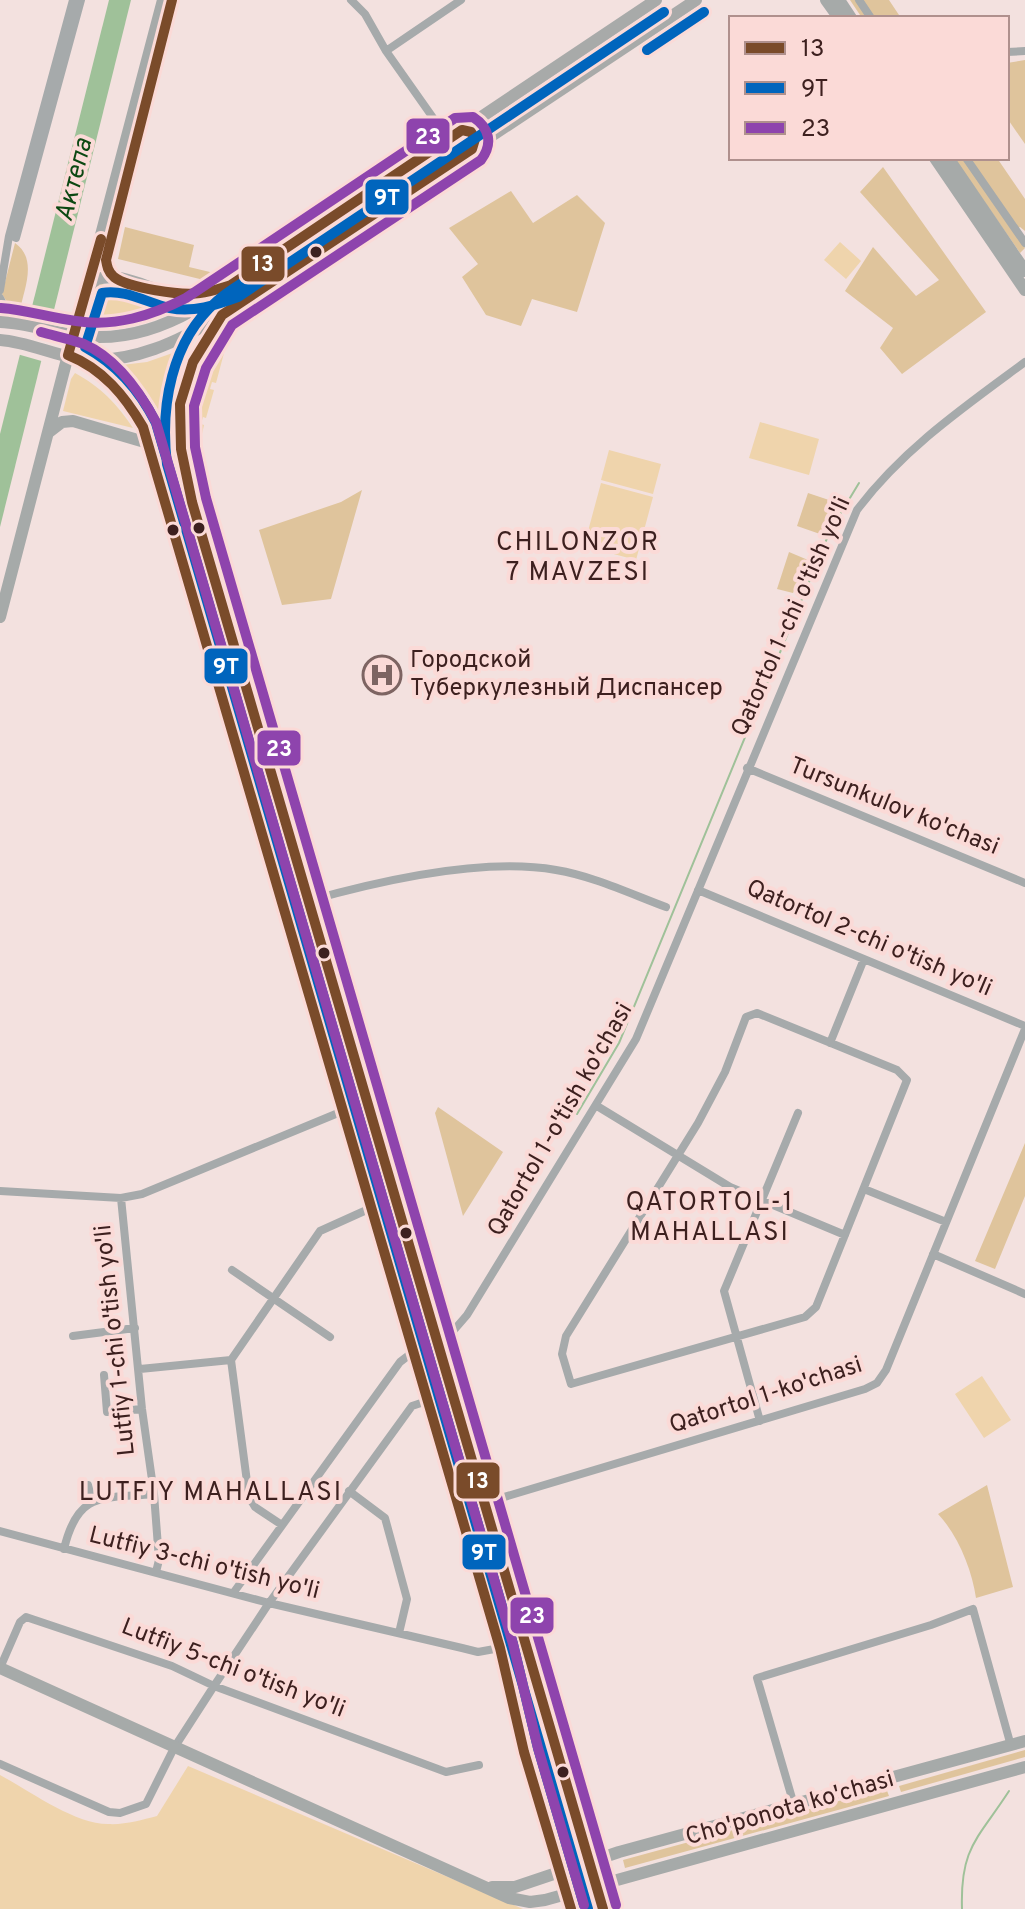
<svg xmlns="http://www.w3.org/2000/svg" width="1025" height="1909" viewBox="0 0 1025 1909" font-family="Overpass,sans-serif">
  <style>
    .green { fill: #efd4ac }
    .forest { fill: #dfc49c }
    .water { fill: #9fc199 }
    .pier { fill: #f3e1df }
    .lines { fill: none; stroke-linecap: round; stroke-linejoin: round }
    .stream { stroke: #9fc199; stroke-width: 2 }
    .street { stroke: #a6aaab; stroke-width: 8 }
    .secondary { stroke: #a6aaa9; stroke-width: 12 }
    .primary { stroke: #a8aaa9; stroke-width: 12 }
    .bus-1-casing { stroke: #fbdad7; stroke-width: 16 }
    .bus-2-casing { stroke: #fbdad7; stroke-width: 16 }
    .bus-3-casing { stroke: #fbdad7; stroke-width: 16 }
    .bus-1 { stroke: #7a4b2a; stroke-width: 10 }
    .bus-2 { stroke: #0065bd; stroke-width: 10 }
    .bus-3 { stroke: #8e44ad; stroke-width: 10 }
    .bus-dot { fill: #3d201f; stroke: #fbdad7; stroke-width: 3 }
    .labels { text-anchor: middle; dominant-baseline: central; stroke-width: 8; stroke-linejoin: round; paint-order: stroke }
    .street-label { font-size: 24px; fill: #3d201f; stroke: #fbdad7 }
    .poi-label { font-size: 24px; fill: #3d201f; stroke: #fbdad7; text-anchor: start }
    .water-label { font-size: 26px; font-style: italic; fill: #0c4812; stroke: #fbdad7 }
    .neighbourhood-label { font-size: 26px; letter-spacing: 2px; fill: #3d201f; stroke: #fbdad7 }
    .line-badge { stroke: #fbdad7; stroke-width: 3 }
    .badge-label { font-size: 22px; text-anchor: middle; font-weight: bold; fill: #fff }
  </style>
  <rect width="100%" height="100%" fill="#f3e1df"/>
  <path class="green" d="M840,242L861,261L846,279L824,260Z
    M101,284L174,304C147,318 120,324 89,325L85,318L93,289Z
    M223,337L228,338L216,383L212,382L210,389L214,390L206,418L203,417L201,424L204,425L200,443L193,448C180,413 200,364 223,337Z
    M184,349L166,403L163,451L136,398L105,367L147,362Z
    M75,373C101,387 117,404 133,428L63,411L71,379Z
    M760,422L819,439L809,475L749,458Z
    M609,450L661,464L653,494L601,480Z
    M601,483L653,497L636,560L584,546Z
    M982,1376L1011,1420L984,1438L955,1394Z
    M188,1766L523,1909H0V1775C30,1791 74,1824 108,1824C125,1825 141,1820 157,1816Z"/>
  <path class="forest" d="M850,0H889L901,18H862Z
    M1025,60V144L1007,118V63Z
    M954,158H997L1025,199V231L1020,227L1014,231L1025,248L1020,253Z
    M883,167L986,312L902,374L880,348L893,328L845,291L873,247L916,296L939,280L860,192Z
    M511,191L533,223L577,195L605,223L577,312L532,299L521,326L486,315L462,277L478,264L449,228Z
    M125,227L194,245L189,267L210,272L208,281L118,259Z
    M15,243C38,259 24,289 20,310L7,302L2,294Z
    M362,490L331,599L282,605L259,530L341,502Z
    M808,493L835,502L820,534L797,526Z
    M789,552L808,560L793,593L777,589Z
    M438,1107L503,1152L463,1216L435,1113Z
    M1025,1143V1196L995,1269L975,1261Z
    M987,1485L1013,1587L976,1598C972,1570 958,1535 938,1514Z
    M1025,1750V1757L901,1792L899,1786Z
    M886,1788L889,1796L625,1868L623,1860Z"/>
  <path class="water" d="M109,0H131L0,527V434Z"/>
  <path class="pier" d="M27,313L55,321L45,362L17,354Z"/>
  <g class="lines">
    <path class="stream" d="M577,1114L619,1043L830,531L859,483
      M962,1909C960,1847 978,1839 1009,1791"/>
    <path class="street" d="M351,0L365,14L386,51L448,139
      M859,0L871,18
      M386,51L461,0
      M1007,52L1025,51
      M966,158L1025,243
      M16,238L81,0
      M0,290L9,236L73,0
      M0,298L4,306L14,315
      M747,768L1025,883
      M698,890L1025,1026
      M308,901C379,881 483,857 556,870C593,876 631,894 666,907
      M757,1013L897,1070L907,1080L816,1307L805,1317L571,1384L562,1354L566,1336L698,1123L725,1072L746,1017Z
      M830,1043L864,959
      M597,1106L730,1187L845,1235
      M864,1189L946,1222
      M0,1191L121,1198L142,1194L343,1111
      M121,1198L142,1409L154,1494L159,1560L156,1572
      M933,1254L1025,1294
      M232,1270L330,1337
      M73,1336L135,1328
      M435,1336L454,1330L467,1315L636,1039L857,510C903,449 964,407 1025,362
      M140,1369L231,1360
      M104,1375L107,1412L142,1409
      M760,1421L724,1291L798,1113
      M88,1485L92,1501
      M349,1491L385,1518L407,1599L399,1633
      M484,1503L865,1389L877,1383L886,1370L1025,1029
      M282,1525L255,1507L249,1497L231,1360L320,1231L371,1208
      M0,1531L269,1603L462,1648L478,1652L500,1648
      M64,1549C78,1490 103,1499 154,1494
      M234,1592L400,1362L413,1352
      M0,1668L20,1622L26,1617L172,1666L214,1686L446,1772L479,1765
      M0,1764L109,1812L120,1813L146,1804L174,1748L214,1686L269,1603L412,1406L427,1401
      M794,1805L757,1678L931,1625L973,1609L1011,1746"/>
    <path class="secondary" d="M826,0L839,18
      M839,0L851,18
      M935,158L1025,290
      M948,158L1025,271
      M115,278L108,270L106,260L172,0
      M87,288L163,0
      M0,314L21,322
      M49,432L62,422L73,421L148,443
      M0,617L68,355
      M507,1665L521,1694L586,1909
      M0,1668L509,1898L530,1902L545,1900L1025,1767
      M492,1887H515L619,1852L1025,1741"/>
    <path class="primary" d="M222,315C189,359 171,406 181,461L603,1909
      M0,322C26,323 48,331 74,335C116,342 156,331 193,310L656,0
      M0,340C28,342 53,355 80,359C131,365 180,341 222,315L696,0
      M68,355L87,288L97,279C123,271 152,292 179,295C192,297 205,293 217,290
      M80,359L117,390L143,427L500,1648L524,1752L571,1909
      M261,832L276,837L283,832L286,825
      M281,900L283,892L289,886H298L305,891
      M480,1581L494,1586L505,1574"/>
    <g class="bus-1-casing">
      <path id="bus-1" d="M172,0L106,260C107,266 108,272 114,277C128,288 182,296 200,293C211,292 221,288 231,285L462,130L471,132L475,139L472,149L222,315L193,362L180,404L181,449L192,502L603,1909
        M101,239L68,355C103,369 125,396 143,427L500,1648L524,1752L571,1909"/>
    </g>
    <g class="bus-2-casing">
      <path id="bus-2" d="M647,50L704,12
        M253,276C241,284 228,291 217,301C171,341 160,407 167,464L588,1909
        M584,1905L538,1748L513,1644L156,423C140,391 116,364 85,347L102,293C126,289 147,303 170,308C193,313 216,305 238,297L664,12"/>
    </g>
    <g class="bus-3-casing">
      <path id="bus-3" d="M1,308C27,310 51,318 76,321C115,327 151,316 186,298L455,118L473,117C490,128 493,144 481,160L232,325L206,368L194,406L195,447L206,498L616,1905
        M41,332C55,336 70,339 84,344C116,358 140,392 156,422L513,1644L538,1748L584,1905"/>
    </g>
    <use href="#bus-1" class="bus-1"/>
    <use href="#bus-2" class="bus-2"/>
    <use href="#bus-3" class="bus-3"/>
  </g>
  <defs>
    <g id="hospital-ring" transform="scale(2)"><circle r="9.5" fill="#fbdad7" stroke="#7d6462" stroke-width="1.5"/><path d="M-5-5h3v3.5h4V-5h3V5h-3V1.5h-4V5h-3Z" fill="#7d6462"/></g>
  </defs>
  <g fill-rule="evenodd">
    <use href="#hospital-ring" x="382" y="675"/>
  </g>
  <g class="bus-dot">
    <circle cx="316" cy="252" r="7"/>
    <circle cx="199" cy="528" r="7"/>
    <circle cx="173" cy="530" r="7"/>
    <circle cx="324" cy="953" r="7"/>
    <circle cx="406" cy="1233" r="7"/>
    <circle cx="563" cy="1772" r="7"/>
  </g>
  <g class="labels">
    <g class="street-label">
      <text transform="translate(792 617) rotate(-66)">Qatortol 1-chi o'tish yo'li</text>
      <text transform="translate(894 807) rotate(22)">Tursunkulov ko'chasi</text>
      <text transform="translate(869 939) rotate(23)">Qatortol 2-chi o'tish yo'li</text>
      <text transform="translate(561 1120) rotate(-60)">Qatortol 1-o'tish ko'chasi</text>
      <text transform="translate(116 1340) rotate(-96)">Lutfiy 1-chi o'tish yo'li</text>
      <text transform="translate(766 1396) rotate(-18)">Qatortol 1-ko'chasi</text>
      <text transform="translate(204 1564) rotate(14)">Lutfiy 3-chi o'tish yo'li</text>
      <text transform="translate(233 1669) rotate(21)">Lutfiy 5-chi o'tish yo'li</text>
      <text transform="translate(790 1809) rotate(-16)">Cho'ponota ko'chasi</text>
    </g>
    <g class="poi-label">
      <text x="410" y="661">Городской<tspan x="410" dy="28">Туберкулезный Диспансер</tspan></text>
    </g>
    <g class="water-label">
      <text transform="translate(75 180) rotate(-76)">Актепа</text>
    </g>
    <g class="neighbourhood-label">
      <text x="578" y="543">CHILONZOR<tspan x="578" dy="30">7 MAVZESI</tspan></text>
      <text x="710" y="1203">QATORTOL-1<tspan x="710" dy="30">MAHALLASI</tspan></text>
      <text x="211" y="1493">LUTFIY MAHALLASI</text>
    </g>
  </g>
  <g class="line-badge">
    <rect x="405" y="117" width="46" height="38" rx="8" fill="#8e44ad"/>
    <rect x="364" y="178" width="46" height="38" rx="8" fill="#0065bd"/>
    <rect x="240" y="245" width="46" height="38" rx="8" fill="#7a4b2a"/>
    <rect x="203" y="647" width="46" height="38" rx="8" fill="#0065bd"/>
    <rect x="256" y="729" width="46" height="38" rx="8" fill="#8e44ad"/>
    <rect x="455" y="1461" width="46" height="39" rx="8" fill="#7a4b2a"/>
    <rect x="461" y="1533" width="46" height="38" rx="8" fill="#0065bd"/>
    <rect x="509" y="1596" width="46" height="39" rx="8" fill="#8e44ad"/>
  </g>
  <g class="badge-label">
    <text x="428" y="144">23</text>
    <text x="387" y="205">9Т</text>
    <text x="263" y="271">13</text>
    <text x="226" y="674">9Т</text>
    <text x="279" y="756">23</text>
    <text x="478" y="1488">13</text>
    <text x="484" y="1560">9Т</text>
    <text x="532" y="1623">23</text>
  </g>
  <rect x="729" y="16" width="280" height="144" fill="#fbdad7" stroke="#af908d" stroke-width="2"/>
  <rect x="745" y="42" width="40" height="12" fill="#7a4b2a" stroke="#af908d" stroke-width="2"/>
  <text x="801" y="56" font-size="24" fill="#3d201f">13</text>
  <rect x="745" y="82" width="40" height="12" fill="#0065bd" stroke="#af908d" stroke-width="2"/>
  <text x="801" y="96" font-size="24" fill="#3d201f">9Т</text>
  <rect x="745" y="122" width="40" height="12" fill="#8e44ad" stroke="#af908d" stroke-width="2"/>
  <text x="801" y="136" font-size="24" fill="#3d201f">23</text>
</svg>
